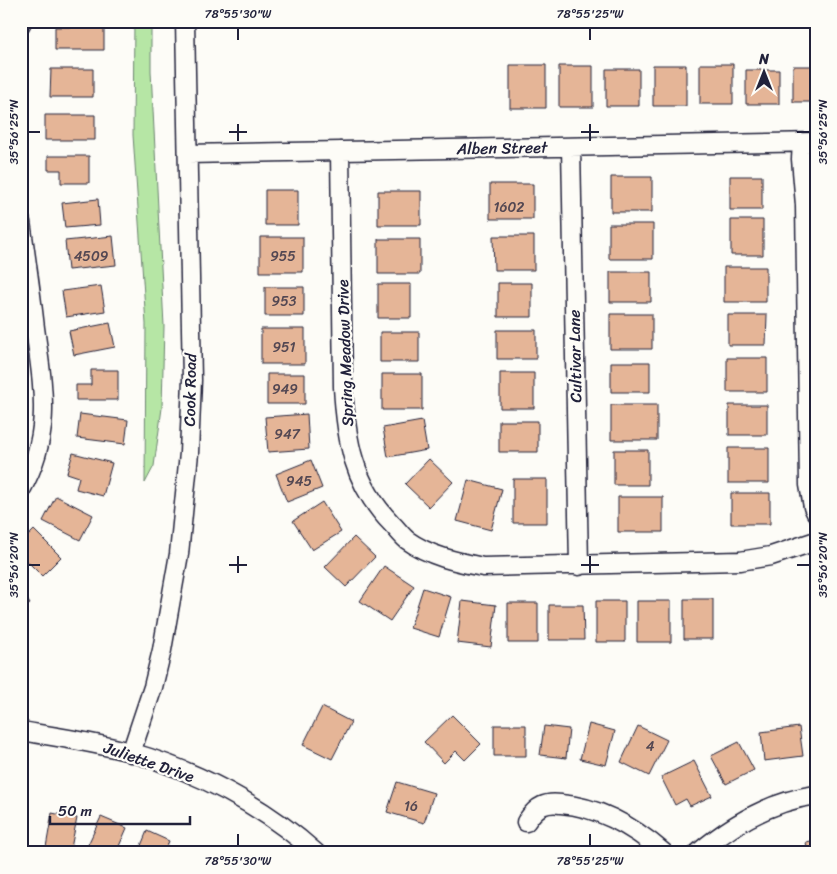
<svg xmlns="http://www.w3.org/2000/svg" width="837" height="874" viewBox="0 0 837 874" font-family="Sriracha,sans-serif">
  <style>
    .green { fill: #b6e6a5; stroke: #6c8470 }
    .building { fill: #e5b597; stroke: #22223b }
    .lines { fill: none; stroke-linecap: round; stroke-linejoin: round }
    .street-casing { stroke: #22223b; stroke-width: 21 }
    .street { stroke: #fdfcf7; stroke-width: 18 }
    .ticks { fill: none; stroke: #22223b; stroke-width: 2 }
    .labels { text-anchor: middle; dominant-baseline: central; stroke-width: 4.5; stroke-linejoin: round; paint-order: stroke }
    .number-label { font-size: 14px; fill: #534752 }
    .street-label { font-size: 16px; fill: #22223b; stroke: #fdfcf7 }
    .neatline { fill: none; stroke: #22223b; stroke-width: 2 }
    .ticks-label { font-size: 12px; text-anchor: middle; fill: #22223b }
  </style>
  <rect width="100%" height="100%" fill="#fdfcf7"/>
  <filter id="ink" filterUnits="userSpaceOnUse"><feTurbulence type="fractalNoise" baseFrequency=".02" numOctaves="2"/><feDisplacementMap in="SourceGraphic" scale="10" xChannelSelector="R" yChannelSelector="G"/><feConvolveMatrix kernelMatrix="1 2 1 2 8 2 1 2 1" color-interpolation-filters="sRGB"/></filter>
  <g filter="url(#ink)">
    <path class="green" d="M134,21H151V71L164,326L162,408L154,466L145,483L146,324L133,135Z"/>
    <path class="building" d="M55,27H104V50H55Z
      M700,64H733V104H700Z
      M510,65H546V108H510Z
      M653,65H686V106H653Z
      M559,66H593V107H559Z
      M793,66H816V102H793Z
      M51,69H93V97H50Z
      M606,69H639V106H606Z
      M746,70H779V104H746Z
      M45,115H95V140H45Z
      M48,156H89V183H61V170H48Z
      M730,176H762V210H730Z
      M611,177H652V212H611Z
      M490,184H533V219H490Z
      M265,190H298V225H265Z
      M378,191H421V225H378Z
      M98,199L100,225L65,228L62,203Z
      M731,220H763V255H731Z
      M609,224H653V259H609Z
      M113,236L116,265L68,270L65,241Z
      M493,236H534V270H494Z
      M260,237H303V272H260Z
      M378,239H420V274H378Z
      M724,267H766V302H724Z
      M610,272H651V302H610Z
      M498,283H532V317H498Z
      M378,284H411V318H378Z
      M101,286L105,311L66,317L62,291Z
      M265,287H304V316H265Z
      M610,314H652V349H610Z
      M728,315H767L766,345H728Z
      M110,323L115,347L74,355L69,331Z
      M261,329H305V364H261Z
      M497,330H536V359H497Z
      M380,332H419V362H380Z
      M727,358H767V392H727Z
      M611,362H650V392H611Z
      M91,370H118V400H76V385H91Z
      M500,373H534V408H500Z
      M267,374H305V404H267Z
      M382,374H422V410H382Z
      M611,405H657V440H611Z
      M729,405H767V435H729Z
      M80,414L128,420L125,444L77,438Z
      M307,414L309,449L268,452L265,417Z
      M422,421L427,450L388,457L383,428Z
      M499,421H538V452H499Z
      M728,448H769V483H728Z
      M614,450H648V485H614Z
      M73,453L112,463L103,496L76,489L79,477L67,473Z
      M429,459L453,482L429,507L405,484Z
      M311,460L322,488L287,502L276,474Z
      M513,479H547V523H513Z
      M468,480L502,489L491,530L457,521Z
      M731,493H770V524H731Z
      M56,496L93,515L80,540L43,521Z
      M618,497H663V532H618Z
      M322,502L341,532L312,550L293,521Z
      M34,530L61,557L42,576L21,555V543Z
      M354,537L375,557L346,587L325,567Z
      M384,566L414,586L390,621L360,601Z
      M423,588L451,597L439,637L410,628Z
      M21,590L30,604L21,609Z
      M684,599H713V639H684Z
      M462,601L496,605L491,647L457,643Z
      M596,601H625V642H596Z
      M637,601H671V642H637Z
      M508,603H538V643H508Z
      M549,605H583L584,640H549Z
      M322,707L351,722L332,759L303,745Z
      M452,715L481,744L465,760L456,751L444,763L424,742Z
      M589,724L615,731L606,765L580,759Z
      M494,725H526V756H494Z
      M544,726L569,729L566,758L540,755Z
      M638,726L667,740L649,776L621,762Z
      M799,727L803,756L764,761L761,732Z
      M739,742L754,770L726,784L711,756Z
      M694,761L712,796L690,806L686,799L675,805L661,777Z
      M397,782L434,793L424,823L387,812Z
      M21,808H29L26,842L21,841Z
      M52,813L77,818L70,853H45Z
      M101,817L127,828L116,853H84Z
      M147,831L169,841L164,853H138Z
      M816,840V853H808L806,842Z"/>
    <g class="lines">
      <g class="street-casing">
        <path id="street" d="M21,24L22,21
          M802,143L801,159L805,205L809,485L813,507L816,513
          M571,147L579,566
          M340,151L343,387C346,440 353,484 392,524C397,529 402,536 407,540C429,556 457,562 483,567L740,561L771,556L816,541
          M188,154L816,142
          M21,222C26,257 31,292 35,328C43,388 53,434 21,490
          M21,731C58,737 94,742 130,752C197,771 264,806 316,853
          M131,753L153,687L162,650L179,554L189,453L192,380L185,21
          M526,822C530,816 535,809 542,806C548,803 554,803 561,804C599,807 635,828 664,853
          M698,853C731,825 772,801 816,795"/>
      </g>
      <use href="#street" class="street"/>
    </g>
  </g>
  <path class="ticks" d="M238,28V40M590,28V40M238,124V141M590,124V141M28,132H40M229,132H247M581,132H599M797,132H810M238,556V573M590,556V573M28,565H40M229,565H247M581,565H599M797,565H810M238,834V846M590,834V846"/>
  <g class="labels">
    <g class="number-label">
      <text x="509" y="207">1602</text>
      <text x="91" y="256">4509</text>
      <text x="283" y="256">955</text>
      <text x="284" y="301">953</text>
      <text x="284" y="347">951</text>
      <text x="285" y="389">949</text>
      <text x="287" y="434">947</text>
      <text x="299" y="481">945</text>
      <text x="650" y="746">4</text>
      <text x="411" y="806">16</text>
    </g>
    <g class="street-label">
      <text transform="translate(502 148) rotate(-1)">Alben Street</text>
      <text transform="translate(345 353) rotate(-92)">Spring Meadow Drive</text>
      <text transform="translate(575 356) rotate(-91)">Cultivar Lane</text>
      <text transform="translate(190 390) rotate(-89)">Cook Road</text>
      <text transform="translate(149 762) rotate(19)">Juliette Drive</text>
    </g>
  </g>
  <rect width="837" height="874" fill="none" stroke="#fdfcf7" stroke-width="55"/>
  <g transform="translate(764 72)" stroke="#fdfcf7" stroke-width="4" paint-order="stroke">
  <path d="M0-4L9 19L0 12L-9 19Z" fill="#22223b"/>
  <text y="-8" font-size="14" font-weight="bold" text-anchor="middle" fill="#22223b">N</text>
  </g>
  <path d="M50 816v8h140v-8" fill="none" stroke="#22223b" stroke-width="2.5"/>
  <text x="58" y="816" font-size="15" fill="#22223b" stroke="#fdfcf7" stroke-width="4" paint-order="stroke">50 m</text>
  <rect x="28" y="28" width="782" height="818" class="neatline"/>
  <g class="ticks-label">
    <text x="238" y="18">78°55'30"W</text>
    <text x="590" y="18">78°55'25"W</text>
    <text transform="translate(14 132) rotate(-90)" y="4">35°56'25"N</text>
    <text transform="translate(823 132) rotate(-90)" y="4">35°56'25"N</text>
    <text transform="translate(14 565) rotate(-90)" y="4">35°56'20"N</text>
    <text transform="translate(823 565) rotate(-90)" y="4">35°56'20"N</text>
    <text x="238" y="865">78°55'30"W</text>
    <text x="590" y="865">78°55'25"W</text>
  </g>
</svg>
